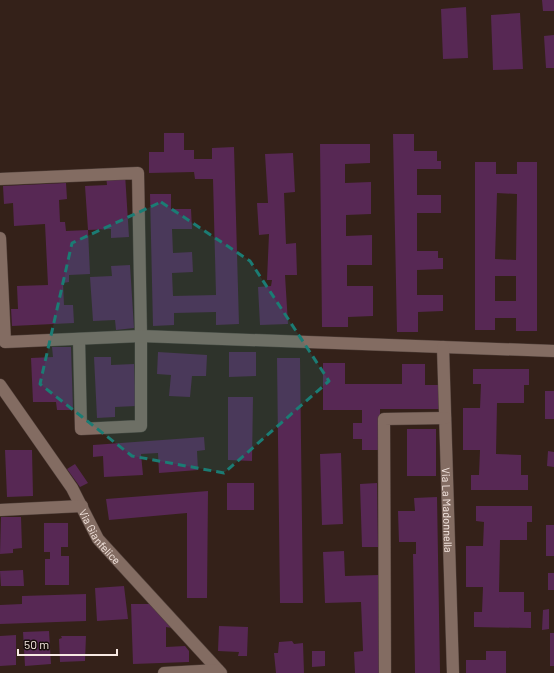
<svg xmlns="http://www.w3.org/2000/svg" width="554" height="673" viewBox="0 0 554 673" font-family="Barlow,sans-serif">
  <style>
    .building { fill: #572854; fill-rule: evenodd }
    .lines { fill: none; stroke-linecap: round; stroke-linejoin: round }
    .minor-casing { stroke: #50403a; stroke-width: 13 }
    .minor { stroke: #836c62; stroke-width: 12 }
    .marked { fill: #1b7c74; fill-opacity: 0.2; stroke: #1b7c74; stroke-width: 3; stroke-dasharray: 8 5; stroke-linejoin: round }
    .labels { text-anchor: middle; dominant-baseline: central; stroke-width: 4; stroke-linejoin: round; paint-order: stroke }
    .street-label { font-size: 11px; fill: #f7e9e3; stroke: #160d09 }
  </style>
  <rect width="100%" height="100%" fill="#342119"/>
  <path class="building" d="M542,0H554V11H543Z
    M466,7L468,58L443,59L441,9Z
    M520,13L523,69L493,70L491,15Z
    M554,35V68H546L544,36Z
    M164,133H184V150H194V159H212V148L234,147L239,324L216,325V312L174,313V325L153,326L150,194H171V209H191L192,229H172L173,253L192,252L193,272L172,273L173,296L216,295L213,179H195L194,172L149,173V152H164Z
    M393,134H414V151H437V161H441V169H417V195H441V213H417V251H438V258H443V269L417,270V295H443V311L418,312V332H397Z
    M320,144H370V163L345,164V183L371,182V214L346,215V236L372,235V265H347V286H373V316L348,317V327H322Z
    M293,153L295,192L284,193L286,244L296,243L297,275H285L288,324L260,325L258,287L271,286L272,280H267L269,234L259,235L257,203H268L265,154Z
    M475,162H496V174H517V162H537V331H516V318H495V330H475ZM497,193L517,194L516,260L495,259ZM495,276H516V301H495Z
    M125,174L129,237L111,238V229L88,230L85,186L107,185L106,175Z
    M66,183L67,199L59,200L60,222H65L66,231L88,230L90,274L69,275V282L63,283L64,305H73L74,323L12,326L11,309H18L17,286L48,285L45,224L14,226L13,203L4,204L3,186Z
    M130,265L134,328L116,330L115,320L93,321L90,277L112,276L111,266Z
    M52,347H71L73,410H57L56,402H33L31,358L53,357Z
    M158,352L207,355L206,376H192L190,397L169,396L171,375L157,374Z
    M229,352H256V376L229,377Z
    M94,357H111V365L134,364L136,406L115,407V417L97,418Z
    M277,358H300L303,603H280Z
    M323,363H345V384H402V364H425V385H439V409H380V450H362V439H353V423H362V410H323Z
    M473,369H529V385H524V403H497L496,454L521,455V475H528V490H471V475H479L480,450H463V408H480L481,384H473Z
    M545,391H554V419H545Z
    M228,397H253L252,461L228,460Z
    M407,429H436V476H407Z
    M204,437L205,450L197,451L198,470L159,473L158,453L141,454L143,475L104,477L103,456L93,457V445Z
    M5,450H32L33,496L7,497Z
    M548,451L554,452V467L547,466Z
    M341,453L343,524L322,525L320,454Z
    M75,464L88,483L80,487L67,469Z
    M227,483H254V510H227Z
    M377,483L378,547H362L360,484Z
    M208,491L207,598H187V513L109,520L106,499Z
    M437,497L440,673H415L413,554H416V542H399L398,511H415L414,498Z
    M476,506H532V522H527V540H500L499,592H524V612H531V628L474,627V612H482L483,587H466V546H483L484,522L476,521Z
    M1,517H21L22,548L13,549V553L0,554Z
    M44,523H68V547H61V556H69V585H45V559H50V552H44Z
    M546,525H554V556H546Z
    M344,551L345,576L379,575L382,673H355L354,652L363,651L361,602L325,603L323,552Z
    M23,570L24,586H1L0,571Z
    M548,573H554V590H548Z
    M124,586L128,619L97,621L95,588Z
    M86,594V621L0,624V605L22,604V596Z
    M131,604H151L172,628L166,627V647L185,646L189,651V662L133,664Z
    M549,609V629L542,630L543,610Z
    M219,626L248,627L247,656H238L239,652L218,651Z
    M49,631L51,664L25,666L23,632Z
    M550,633H554V666H550Z
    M16,635V665L0,666V636Z
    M61,636H86L85,661L60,662L59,639L62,638Z
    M292,641L294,644L303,643L304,673H276L274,653H278L279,642Z
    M312,651H325V666L312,667Z
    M486,651H506V673H466V660H486Z"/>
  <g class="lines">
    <g class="minor-casing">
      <g id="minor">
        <path d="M0,179L138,173L141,336V426L81,429L79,339"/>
        <path d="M0,238L5,342L141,336L554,351"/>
        <path id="s1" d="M443,347L453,673"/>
        <path id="s2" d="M0,385L72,488L98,539L221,673"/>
        <path d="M0,510L82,506"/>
        <path d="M164,673L218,670"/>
        <path d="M385,673L384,419L445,418"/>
      </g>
    </g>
    <use href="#minor" class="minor"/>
  </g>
  <path class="marked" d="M161,202L250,261L329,381L224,473L132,456L40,384L72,243Z"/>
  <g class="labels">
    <g class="street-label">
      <text stroke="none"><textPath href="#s1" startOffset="163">Via La Madonnella</textPath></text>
      <text stroke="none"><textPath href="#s2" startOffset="182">Via Gianfelice</textPath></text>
    </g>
  </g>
  <path d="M18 649v6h99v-6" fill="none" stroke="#f7e9e3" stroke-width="2"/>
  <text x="24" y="649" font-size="12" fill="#f7e9e3" stroke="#160d09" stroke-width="3" paint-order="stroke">50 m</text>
</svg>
